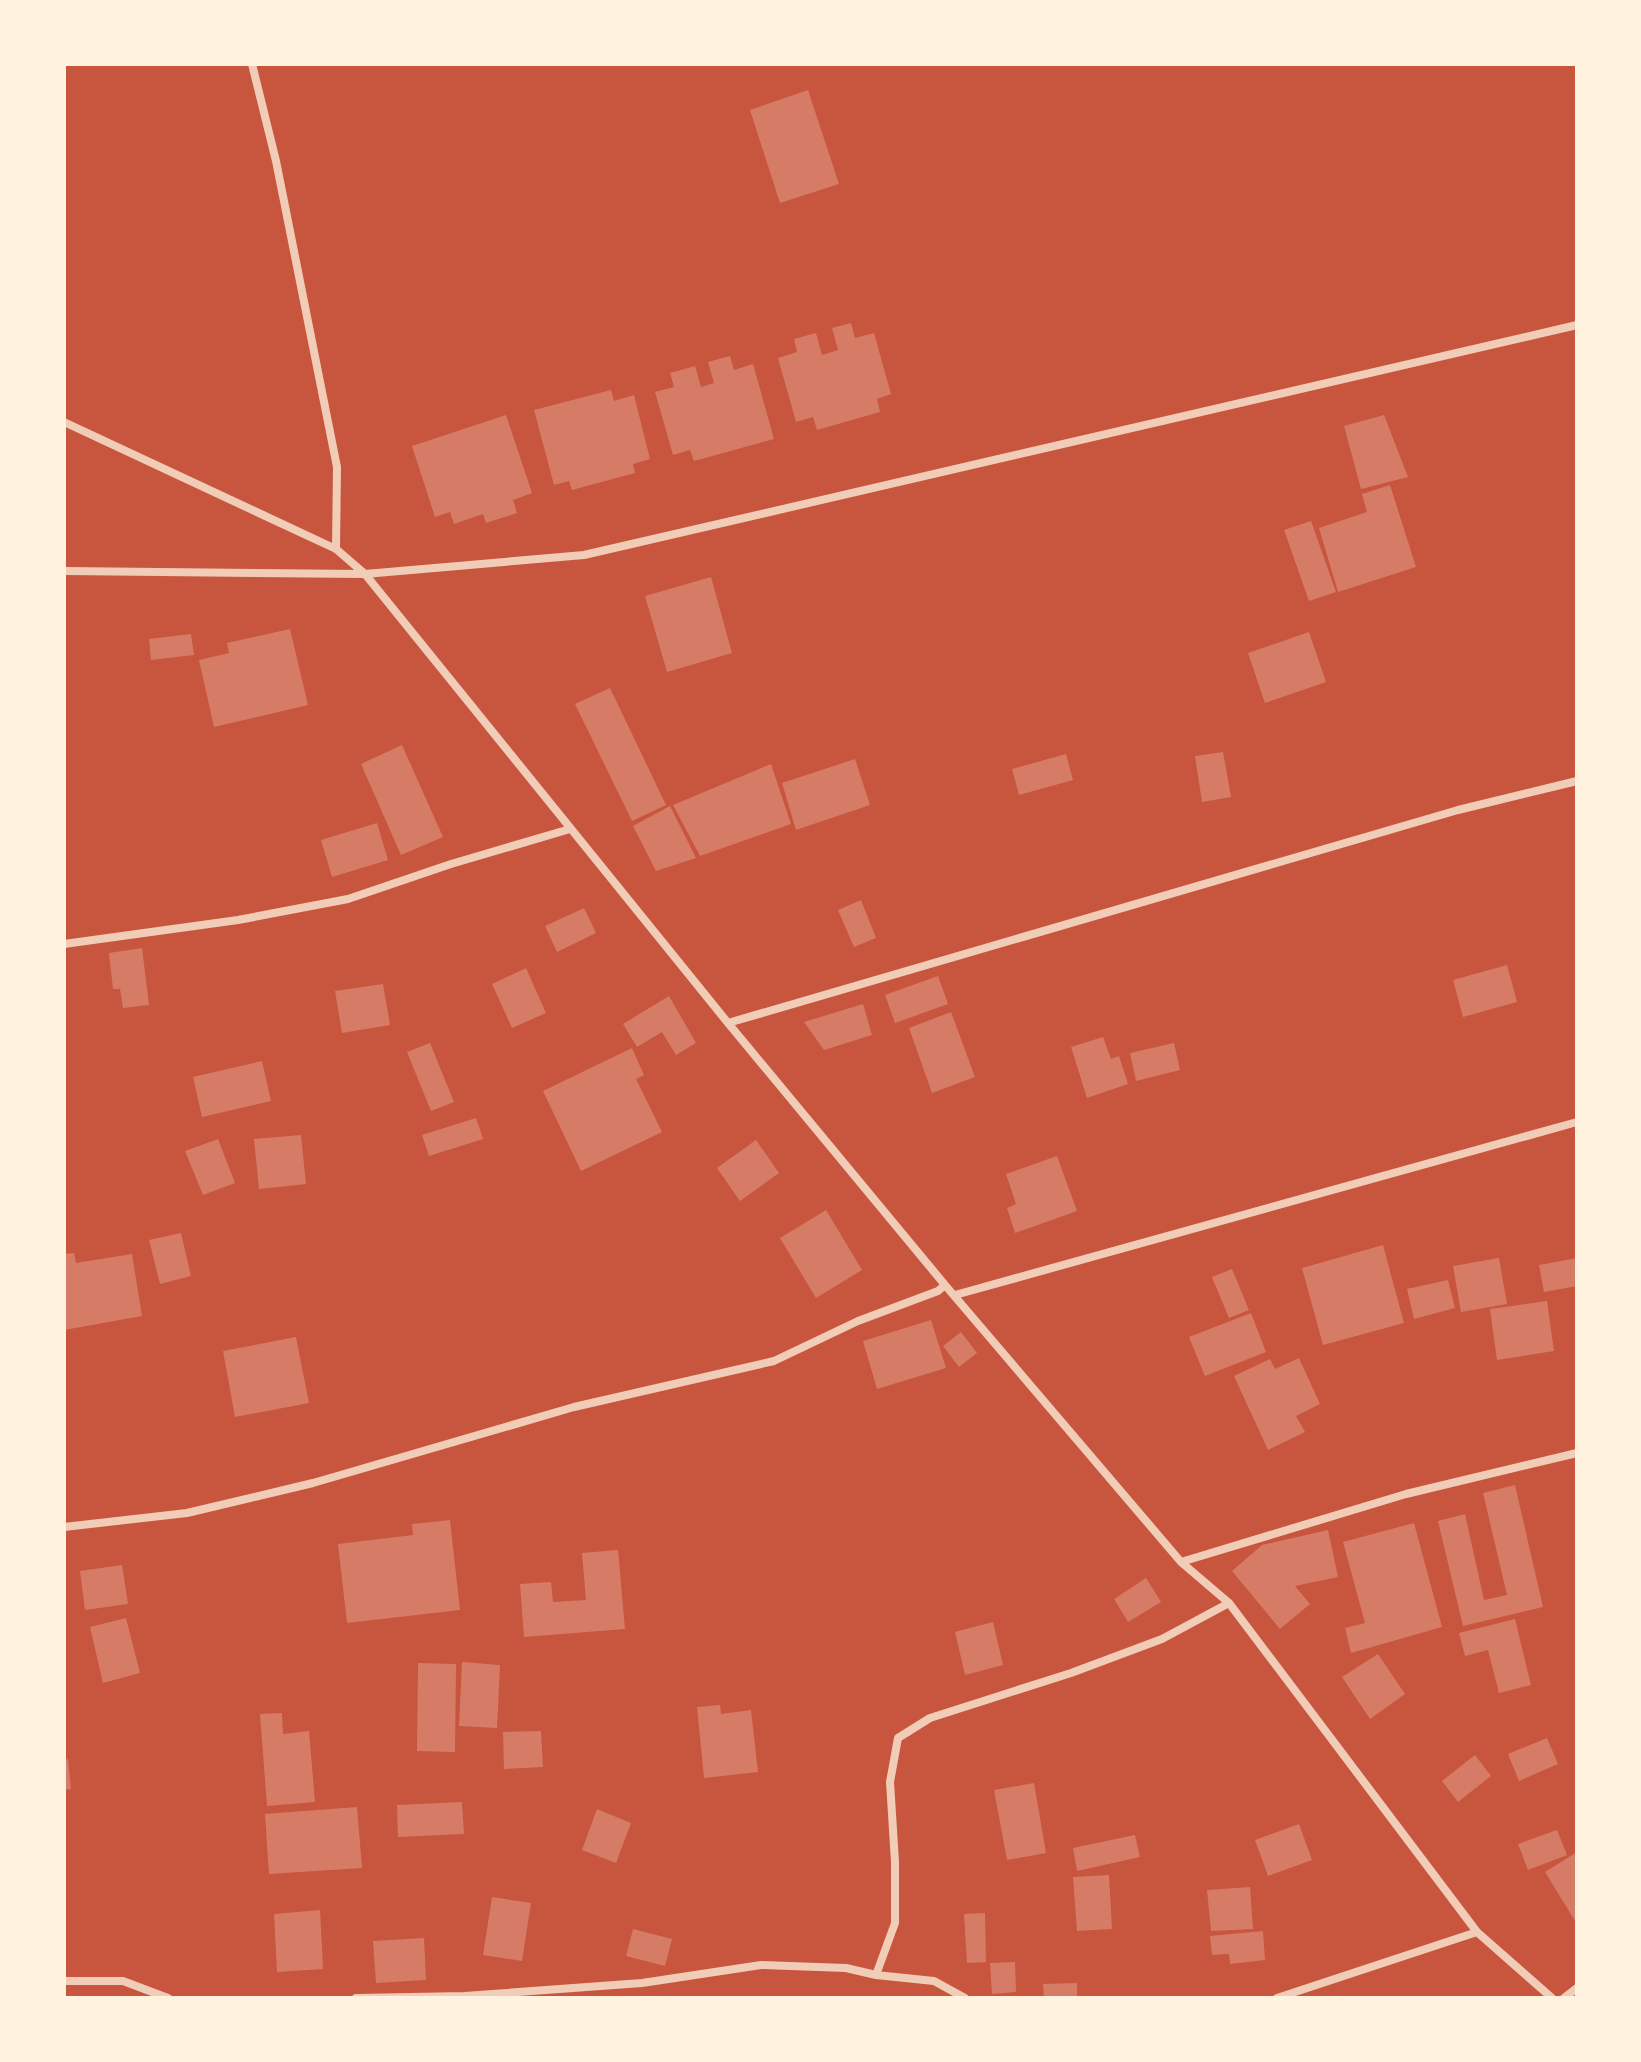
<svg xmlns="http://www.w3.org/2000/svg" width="1641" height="2062" viewBox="0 0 1641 2062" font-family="'DejaVu Sans',sans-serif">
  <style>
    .building { fill: #d67c66 }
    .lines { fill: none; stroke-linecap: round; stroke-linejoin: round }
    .minor { stroke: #f1ccb7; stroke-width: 8 }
  </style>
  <rect width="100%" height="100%" fill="#c8553d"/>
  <path class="building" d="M808,90L839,184L780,203L750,110Z
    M851,323L855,338L874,333L891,394L877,399L880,412L817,430L813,417L796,422L778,358L797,352L794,339L816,333L822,355L838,350L832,328Z
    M730,356L734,370L753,364L774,439L694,461L690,450L673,455L655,392L674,387L670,373L695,366L701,387L714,383L708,362Z
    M611,390L614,401L634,395L650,459L633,464L635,473L572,490L569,481L554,485L534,410Z
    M506,415L532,493L513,500L517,513L486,523L483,514L454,524L450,512L435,517L412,446Z
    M1384,415L1408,477L1361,489L1344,426Z
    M1390,485L1416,567L1338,592L1319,528L1367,512L1362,494Z
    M1311,521L1336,592L1309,601L1284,530Z
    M711,577L732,653L667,672L645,596Z
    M290,629L308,705L214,727L199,660L229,653L227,643Z
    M1309,632L1326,682L1265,703L1248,653Z
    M191,634L194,655L151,660L149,639Z
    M610,688L666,805L632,821L575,704Z
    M402,745L443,837L401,855L361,764Z
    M1223,752L1231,797L1202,802L1195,756Z
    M1066,754L1073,780L1019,795L1012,769Z
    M855,759L870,805L796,830L782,783Z
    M771,764L791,824L700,856L673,805Z
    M670,806L696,858L656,871L633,826Z
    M377,823L388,860L332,877L321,840Z
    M861,900L876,938L854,947L838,910Z
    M584,908L596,933L557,952L545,926Z
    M142,948L149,1005L123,1008L120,989H113L109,953Z
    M1507,965L1517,1002L1463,1017L1453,980Z
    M526,968L546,1013L512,1028L492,984Z
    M938,976L948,1004L895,1023L885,995Z
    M383,984L390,1025L342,1033L335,991Z
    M669,996L696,1043L676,1055L662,1032L637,1047L623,1024Z
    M863,1004L872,1035L824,1050L804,1022Z
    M951,1012L975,1077L932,1093L909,1028Z
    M1103,1037L1111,1059L1119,1056L1128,1084L1087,1098L1071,1047Z
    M430,1043L454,1102L431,1111L407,1052Z
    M1174,1043L1180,1070L1136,1081L1130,1053Z
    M632,1048L644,1075L636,1079L662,1132L581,1171L543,1091Z
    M262,1061L271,1101L202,1117L193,1077Z
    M476,1118L483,1139L429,1156L422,1135Z
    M301,1135L306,1184L259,1189L254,1139Z
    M218,1139L235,1183L203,1195L185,1151Z
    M756,1140L779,1173L740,1201L717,1168Z
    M1057,1156L1077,1211L1015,1233L1007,1208L1016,1204L1006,1174Z
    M826,1210L862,1270L816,1298L780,1238Z
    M181,1233L191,1276L160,1284L149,1240Z
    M1383,1245L1404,1323L1323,1345L1302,1268Z
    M74,1253L76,1263L132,1254L142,1316L64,1330V1254Z
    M1499,1258L1507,1304L1461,1312L1453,1266Z
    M1577,1258V1286L1544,1292L1539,1265Z
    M1232,1269L1249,1310L1229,1318L1212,1277Z
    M1448,1280L1455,1308L1414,1319L1407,1289Z
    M1547,1301L1554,1351L1497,1360L1490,1309Z
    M1251,1313L1266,1352L1205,1376L1189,1337Z
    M931,1320L946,1368L877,1389L863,1341Z
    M961,1332L977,1353L959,1367L943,1346Z
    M296,1337L309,1403L235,1417L223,1351Z
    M1299,1358L1320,1404L1296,1416L1305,1432L1268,1450L1234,1376L1270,1359L1275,1369Z
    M1515,1485L1543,1607L1463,1626L1438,1521L1465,1514L1484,1600L1507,1595L1483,1493Z
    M450,1520L460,1610L347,1623L338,1544L413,1535L412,1524Z
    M1414,1523L1442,1627L1351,1653L1345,1628L1365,1623L1343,1542Z
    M1328,1530L1338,1577L1295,1586L1310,1604L1280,1629L1232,1571L1262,1545Z
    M618,1550L625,1629L524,1637L520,1584L551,1582L553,1602L586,1600L582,1553Z
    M122,1565L128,1604L85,1610L80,1571Z
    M1146,1578L1161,1602L1128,1622L1114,1599Z
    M126,1618L140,1673L103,1683L90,1627Z
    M1515,1619L1531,1685L1499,1693L1488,1650L1465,1656L1459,1633Z
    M993,1622L1003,1665L965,1675L955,1632Z
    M1378,1654L1405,1694L1370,1719L1342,1677Z
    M462,1662L500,1665L497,1728L459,1726Z
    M418,1663L456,1664L455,1752L417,1751Z
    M720,1705L721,1714L751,1710L758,1772L704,1778L697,1707Z
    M282,1713L283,1734L309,1731L315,1802L267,1806L260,1714Z
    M541,1731L543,1767L504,1769L503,1732Z
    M1547,1738L1558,1764L1519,1781L1508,1754Z
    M1475,1755L1491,1776L1458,1802L1442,1781Z
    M68,1759L71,1789L64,1790V1760Z
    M1034,1783L1046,1853L1007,1860L994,1790Z
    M462,1802L464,1834L398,1837L397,1805Z
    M357,1807L362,1868L269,1874L265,1814Z
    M597,1809L631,1823L616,1863L582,1850Z
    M1299,1824L1312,1860L1268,1876L1255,1840Z
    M1557,1830L1567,1855L1528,1870L1518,1844Z
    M1135,1835L1140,1857L1077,1871L1073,1848Z
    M1577,1852V1924L1545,1872Z
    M1109,1875L1112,1929L1077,1931L1073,1877Z
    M1250,1887L1253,1929L1211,1931L1207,1890Z
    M492,1897L531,1903L522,1961L483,1955Z
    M320,1910L323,1969L277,1972L274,1914Z
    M985,1913L986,1962L967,1963L964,1914Z
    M633,1929L672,1939L665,1966L626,1956Z
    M1263,1931L1265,1960L1230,1964L1229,1954L1212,1955L1210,1936Z
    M424,1938L426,1980L376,1983L373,1941Z
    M1015,1962L1016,1992L992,1994L990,1963Z
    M1077,1983V1998H1044L1043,1984Z"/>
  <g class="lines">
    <path class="minor" d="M252,64L276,161L337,467L336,549
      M64,422L336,549L365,574L728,1023L945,1285L1181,1562L1229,1603L1477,1932L1552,1998
      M64,571L365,574L584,555L1577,325
      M64,944L238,920L348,899L451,864L570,829
      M728,1023L1458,810L1577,781
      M955,1295L1577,1122
      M64,1527L187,1513L313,1483L574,1407L774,1361L858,1321L938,1291L945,1285
      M1181,1562L1406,1494L1577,1453
      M876,1975L895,1923V1862L890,1782L898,1738L930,1718L1071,1673L1162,1639L1229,1603
      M64,1981H123L168,1998
      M356,1998L465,1996L642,1983L761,1965L846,1968L876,1975L934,1981L965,1998
      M1277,1998L1477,1932
      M1564,1998L1577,1988"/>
  </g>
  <rect width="1641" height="2062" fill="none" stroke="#fff3e0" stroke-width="132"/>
</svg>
